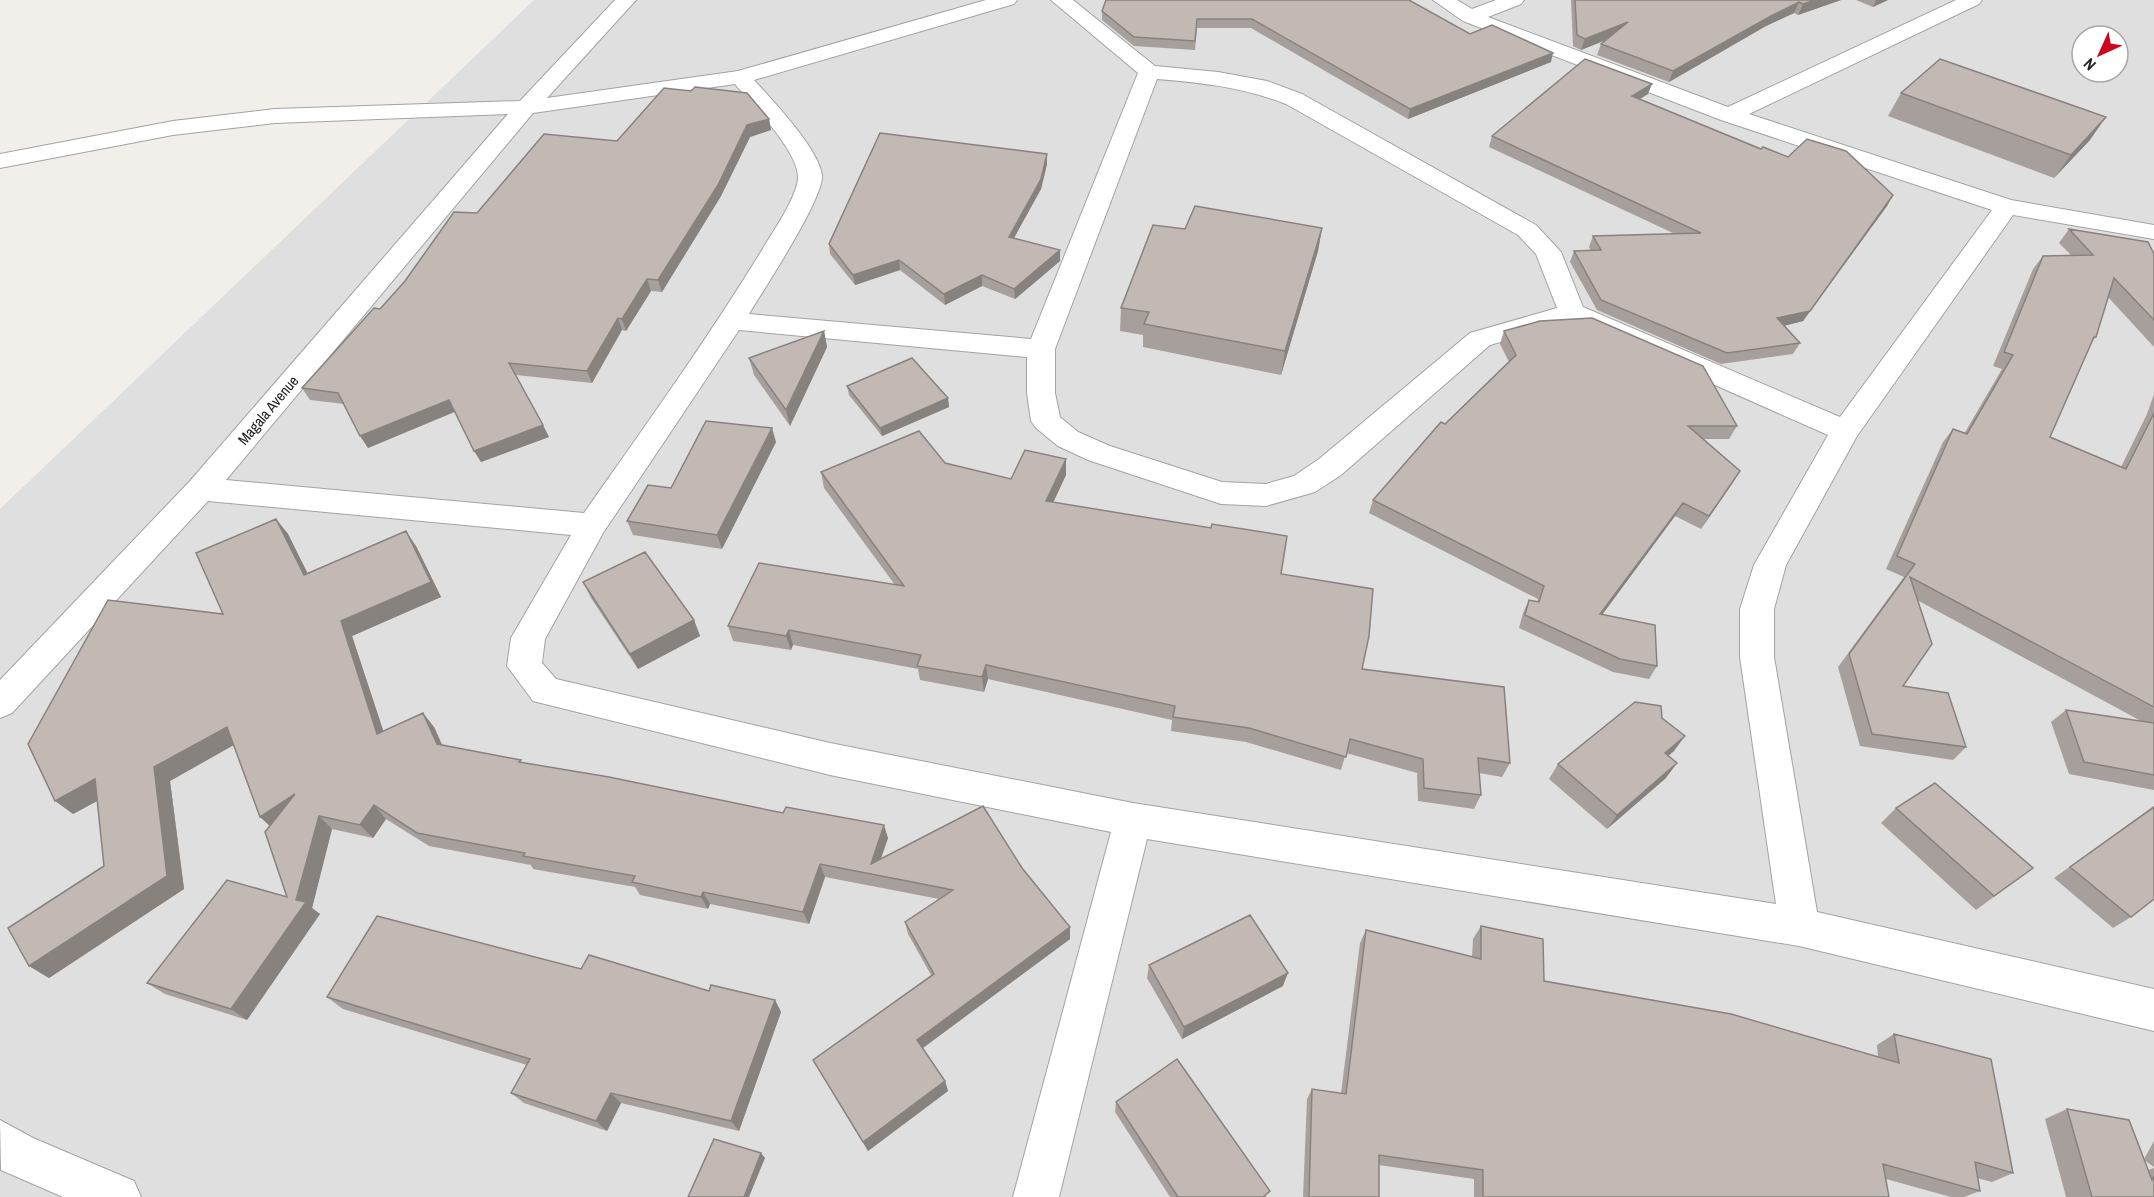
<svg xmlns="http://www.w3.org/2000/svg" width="2154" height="1197" viewBox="0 0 2154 1197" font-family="'Archivo Narrow',sans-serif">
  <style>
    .residential { fill: #e0dfdf; fill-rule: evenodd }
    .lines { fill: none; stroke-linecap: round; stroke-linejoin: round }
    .minor-casing { stroke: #a3a3a3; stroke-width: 2 }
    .minor { fill: #fff; fill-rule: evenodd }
    .wall { fill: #a79f9c }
    .shaded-wall { fill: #88827f }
    .building { fill: #c2b9b5; stroke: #88827f; stroke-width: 1.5 }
    .labels { text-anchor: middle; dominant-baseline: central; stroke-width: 4.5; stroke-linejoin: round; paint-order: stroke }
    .street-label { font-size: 15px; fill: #222; stroke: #fff }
  </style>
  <rect width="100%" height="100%" fill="#f2eee9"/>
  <path class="residential" d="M534,0H2154V1197H0V509ZM2082,36H2118V72H2082Z"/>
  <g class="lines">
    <g class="minor-casing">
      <path id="minor" d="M615,0H636L547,98L738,71L986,0H1017L1014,4L754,80C772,100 820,150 822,176C823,200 764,289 749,314L1031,339L1138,73L1051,0H1073L1155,66L1218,72L1267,81L1302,94L1536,225L1561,252L1583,307L1840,417L1992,210L1721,120L1463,21L1433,0H1457L1472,9L1496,0H1524L1521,4L1488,17L1728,107L1956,0H1982L1979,4L1749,114L2011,200L2154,225V239L2013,215L1857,436L1786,565L1774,609V657L1817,912L2154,989V1031L1799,946L1147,839L1059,1197H1013L1111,832L830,775L533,701L507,666L511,638L571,535L208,501L12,713L0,718V680L190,481L508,114L275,123L173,135L0,168V154L173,121L275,109L520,101ZM1157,79C1204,83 1242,87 1286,104L1518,235L1536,254L1557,308L1470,333L1319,459L1294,476L1266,484L1222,482L1110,446L1078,432L1060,417L1055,393V349ZM735,84C752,104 798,151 798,177C798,196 772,233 762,250C707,340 645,426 584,513L226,480L533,113ZM1570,321L1828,435L1754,565L1740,609V657L1776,904L1133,803L830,743L556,679L542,663L545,639L603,533L739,330L1027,357V393L1031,421L1036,428L1058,446L1088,460L1221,504L1266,506L1315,492L1341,475L1490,345Z
        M0,1120L33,1138L134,1181L141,1197H63L1,1170Z"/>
    </g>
    <use href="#minor" class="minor"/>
  </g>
  <path class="wall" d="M1106,0L1470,34L1551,62L1408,119L1251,28H1197L1195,50L1134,46L1102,20V11Z
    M1571,0H1841L1798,15L1794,13L1766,26L1669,82L1597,55L1601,44L1606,39L1581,50L1573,46Z
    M1856,0H1888L1873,7Z
    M1901,93L2090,140L2054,178L1888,116Z
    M1648,94L1640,99L1761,149L1893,195L1887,206L1803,321L1784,326L1800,343L1793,354L1721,364L1597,310L1570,262L1574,251H1591L1589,247L1593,236L1675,234L1489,147L1492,136Z
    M769,119L771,130L750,137L721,196L662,292L651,291L626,331L622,330L592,383L516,375L549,437L481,462L455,412L368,448L344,404L310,400L302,388L380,309L477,213L617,141Z
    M1047,154V164L1041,189L1014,238L1060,261L1015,299L982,286L945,305L900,270L855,285L830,254L829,244Z
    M1322,228L1318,251L1281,375L1143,347V335L1120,331L1121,308L1185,229Z
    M2069,229L2154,254V347L2108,297L2096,337L2091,343L2050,437L2121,467L2147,414L2154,394V790L2069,774L2051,722L2066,710L2141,721L1917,600L1903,686L1966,747L1953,760L1860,746L1838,667L1904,577L1886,569L1943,442L1953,429L1964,434L2002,369L1993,366L2033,269L2043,256L2071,255L2059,243Z
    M824,331L827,347L790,426L754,375L749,358Z
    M1504,331L1737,426L1729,439H1704L1740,471L1701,529L1675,516L1602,615L1657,666L1649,679L1613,672L1519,628L1523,613L1529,600L1537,602L1538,599L1369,513L1373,500L1445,424L1509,362L1500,344Z
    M847,386L948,398L949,407L882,436L849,395Z
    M776,442L722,549L633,535L627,521L671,488Z
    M1066,459V475L1053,502L1281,574L1362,669L1510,763L1502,777L1479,773L1481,795L1474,809L1418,801L1417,773L1346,753L1341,770L1246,742L1171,731L1172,720L988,679L984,692L920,680L918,669L793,645L791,650L733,641L728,626L895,585L824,488L821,472L945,463L1011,479Z
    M276,519L288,534L307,573L416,546L441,597L352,636L383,731L434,727L442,745L523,763L888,838L881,859L1022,868L1070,927V939L923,1048L945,1081L948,1091L868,1151L813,1060L931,975L908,934L905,922L939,899L825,877L809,924L710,904L708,909L640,895L635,887L533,869L531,865L429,846L386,819L373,838L332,829L312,908L320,914L247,1020L165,994L147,983L287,897L270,826L233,745L170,781L184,889L49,978L29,966L104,866L97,801L73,814L223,614Z
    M583,582L694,620L700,636L638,669L591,598Z
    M1662,718L1674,751L1668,756L1666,778L1607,829L1549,779L1558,764Z
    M2154,806L2131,917L2113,928L2054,878Z
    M1896,808L2033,868L1976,910L1881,823Z
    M1481,926L1544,981L1878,1057L1877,1045L1894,1034L2013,1173L1992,1182L1977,1178L1980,1191L1964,1197H1951L1886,1179L1889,1197H1474V1179L1379,1165V1197H1303L1307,1099L1312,1089L1341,1093L1360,943L1366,930L1472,957L1473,939Z
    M1149,965L1283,986L1182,1039L1147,978Z
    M581,969L709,991L775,1000L781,1012L739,1131L621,1103L607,1131L524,1103L511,1093L527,1065L343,1009L327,997Z
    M1116,1102L1267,1197H1170L1115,1112Z
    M2067,1109L2144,1159L2154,1141V1167L2144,1160L2148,1170L2154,1168V1197H2066L2045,1119Z"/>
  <path class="shaded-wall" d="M1815,0H1841L1798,15L1803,4Z
    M1876,0H1888L1873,7Z
    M1799,2L1794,13L1766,26L1669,82L1673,71L1771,16Z
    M1628,22L1624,33L1581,50L1585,39Z
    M1553,53L1551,62L1408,119L1410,109Z
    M1652,84L1648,94L1628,106L1632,96Z
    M2106,117L2090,140L2054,178L2071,155Z
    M769,119L771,130L750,137L721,196L662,292L658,280L747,125Z
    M1047,154V164L1041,189L1009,247V237Z
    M1893,195L1887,206L1803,321L1771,329L1777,318Z
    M1322,228L1318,251L1281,375L1285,351Z
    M1060,250V261L1015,299L1014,289Z
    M899,260L900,270L855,285L853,275Z
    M982,275V286L945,305L944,294Z
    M647,279L651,291L626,331L622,319Z
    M618,318L622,330L592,383L587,371Z
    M824,331L827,347L790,426L786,410Z
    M948,398L949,407L882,436L880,428Z
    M449,400L456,411L368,448L360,436Z
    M543,425L549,437L481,462L474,451Z
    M772,428L776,442L722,549L717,535Z
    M1066,459V475L1047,516L1046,501Z
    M1740,471L1732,484L1701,529L1709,516Z
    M1683,503L1675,516L1593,627L1600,614Z
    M276,519L288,534L316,590L304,575Z
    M406,531L416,546L441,597L352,636L389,748L377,734L341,621Z
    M694,620L700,636L638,669L630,654Z
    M789,630L793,645L791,650L786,636Z
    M986,665L988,679L984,692L982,677Z
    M423,713L434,727L448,758L437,744Z
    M227,727L241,741L170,781L184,889L49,978L29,966L167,876L154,767Z
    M1685,736L1674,751L1654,768L1665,753Z
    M1677,763L1666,778L1607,829L1617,815Z
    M95,779L112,793L73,814L55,801Z
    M295,794L274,830L260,817Z
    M374,805L386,819L373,838L360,825Z
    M319,816L332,829L312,908L320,914L247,1020L231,1009L296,900Z
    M884,825L888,838L875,875L871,864Z
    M820,864L825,877L809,924L803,912Z
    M703,892L710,904L708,909L701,897Z
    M1070,927V939L920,1050L917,1040Z
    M1288,973L1283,986L1182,1039L1184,1027Z
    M775,1000L781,1012L739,1131L731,1121Z
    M945,1081L948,1091L868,1151L863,1142Z
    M611,1093L621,1103L607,1131L596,1121Z
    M761,1153L765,1158L749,1197H744Z"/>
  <path class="building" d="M1106,0H1409L1470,34L1492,25L1553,53L1410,109L1252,19H1197L1195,41L1134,37L1102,11Z
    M1575,0H1815L1803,4L1799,2L1771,16L1673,71L1601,44L1628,22L1585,39L1577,35Z
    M1585,59L1652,84L1632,96L1761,149L1763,147L1788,157L1807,139L1846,151L1893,195L1810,311L1777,318L1800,343L1727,353L1601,300L1574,251L1601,250L1593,236L1701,233L1492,136Z
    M1940,59L2106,117L2071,155L1901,93Z
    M695,87L747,93L769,119L747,125L718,185L658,280L647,279L622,319L618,318L587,371L509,363L543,425L474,451L449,400L360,436L338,393L302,388L374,308L380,309L405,281L454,212L477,213L544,134L617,141L664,88L691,91Z
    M880,133L1047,154L1041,179L1009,237L1060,250L1014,289L982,275L944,294L899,260L853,275L829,244Z
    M1195,206L1322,228L1285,351L1144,324L1149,312L1121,308L1153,225L1185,229Z
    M2069,229L2148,242L2154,254V320L2114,278L2096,337H2094L2050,437L2126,469L2154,413V707L1910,577L1932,644L1903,686L1948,693L1966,747L1872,734L1849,654L1915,564L1897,556L1953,429L1967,434L2013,355L2004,352L2043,256L2093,255Z
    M1592,318L1703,366L1737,426H1688L1740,471L1709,516L1683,503L1600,614L1655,625L1657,666L1620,659L1525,615L1529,600L1539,602L1544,586L1373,500L1441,422L1445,424L1516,355L1504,331L1540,321Z
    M824,331L786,410L749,358Z
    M912,358L948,398L880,428L847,386Z
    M706,421L772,428L717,535L627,521L648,485L671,488Z
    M919,431L945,463L1011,479L1025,450L1066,459L1046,501L1211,528L1212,524L1287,536L1281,574L1373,589L1369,636L1362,669L1504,687L1510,763L1478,758L1481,795L1424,788L1423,759L1350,739L1346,757L1249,728L1173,717L1175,706L986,665L982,677L917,666L921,655L789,630L786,636L728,626L759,563L904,586L821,472Z
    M276,519L304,575L406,531L431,582L341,621L377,734L423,713L437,744L521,760L519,762L609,777L783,813L786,807L884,825L871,864L983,806L1022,868L1070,927L917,1040L945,1081L863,1142L813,1060L934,974L905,922L953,890L820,864L803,912L703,892L701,897L632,882L635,876L523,856L525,853L417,833L374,805L360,825L319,816L296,900L306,902L231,1009L147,983L227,880L287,897L265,832L295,794L260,817L227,727L154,767L167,876L29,966L8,928L104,866L95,779L55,801L28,744L108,600L223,614L196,553Z
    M645,552L694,620L630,654L583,582Z
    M1635,702L1661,706L1662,718L1685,736L1665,753L1677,763L1617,815L1558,764Z
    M2066,710L2154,723V775L2084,762Z
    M1935,783L2033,868L1994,896L1896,808Z
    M2154,807V899L2131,917L2070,867Z
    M1250,915L1288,973L1184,1027L1149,965Z
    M377,916L581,969L589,955L709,991L711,985L775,1000L731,1121L611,1093L596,1121L511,1093L530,1059L327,997Z
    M1481,926L1543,939L1544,981L1731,1014L1899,1063L1894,1034L1991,1059L2013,1173L1975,1162L1980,1191L1883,1164L1889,1197H1483V1170L1379,1155V1197H1309L1312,1089L1346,1094L1366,930L1481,959Z
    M1177,1059L1270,1191L1263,1197H1178L1116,1102Z
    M2067,1109L2129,1120L2152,1180L2154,1176V1197H2092Z
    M714,1139L761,1153L744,1197H688Z"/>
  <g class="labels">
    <g class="street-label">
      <text transform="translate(268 410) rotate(-50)">Magala Avenue</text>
    </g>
  </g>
  <g transform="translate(2100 54) rotate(225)"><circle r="28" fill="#ffffff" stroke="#a7a7a7" stroke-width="1.5"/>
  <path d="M0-4.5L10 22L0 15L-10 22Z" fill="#cf041d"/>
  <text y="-9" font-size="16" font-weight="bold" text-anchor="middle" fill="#222222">N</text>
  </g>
</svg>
